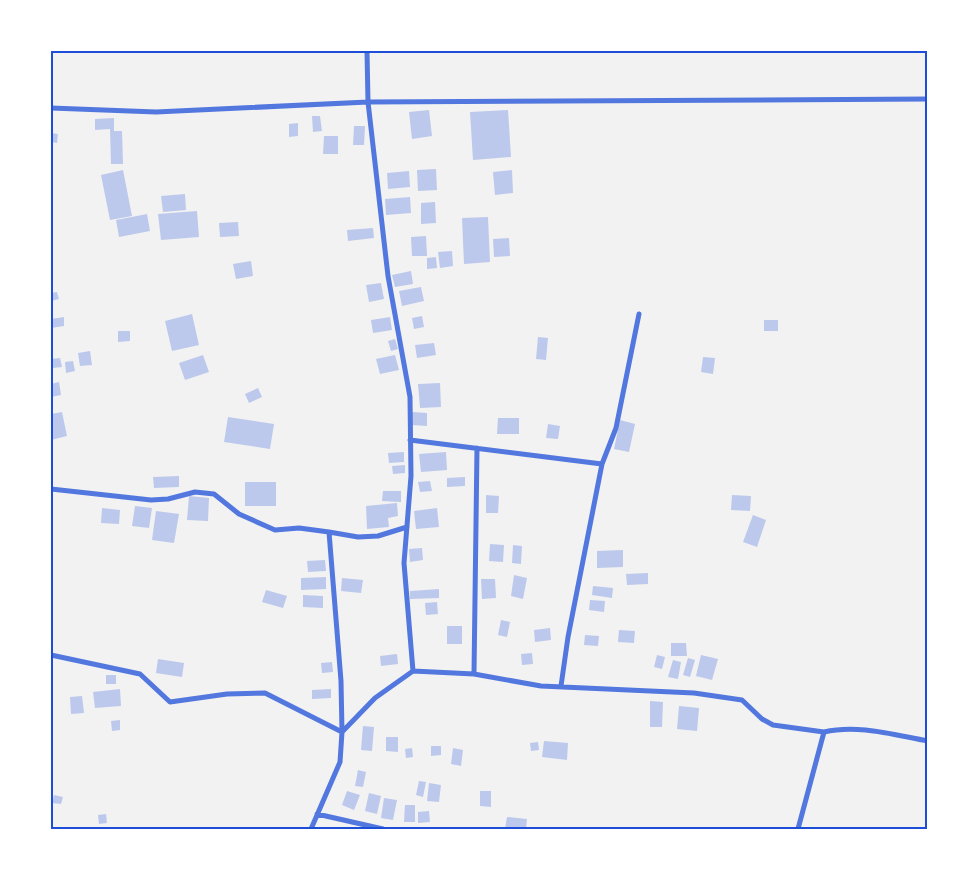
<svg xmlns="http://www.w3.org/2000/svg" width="979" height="880" viewBox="0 0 979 880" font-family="'Sofia Sans Condensed',sans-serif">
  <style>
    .building { fill: #bdc9ec }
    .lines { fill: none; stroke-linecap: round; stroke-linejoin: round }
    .minor { stroke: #5277de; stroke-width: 5 }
    .neatline { fill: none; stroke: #1d4ed8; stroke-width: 2 }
  </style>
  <rect width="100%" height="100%" fill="#f2f2f2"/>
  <path class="building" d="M429,110L432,136L412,139L409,112Z
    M508,110L511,157L473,160L470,112Z
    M312,116H320L322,131L313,132Z
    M114,118V131H122L123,164H111L110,129L95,130V119Z
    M298,123V136L289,137V124Z
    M354,126H365L364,145H353Z
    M51,133L58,134L57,143L51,142Z
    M324,136H338V154H323Z
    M436,169L437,190L418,191L417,170Z
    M123,170L132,216L110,220L101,175Z
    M512,170L513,193L495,195L493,172Z
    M409,171L410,187L388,189L387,173Z
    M185,194L186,210L163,212L161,196Z
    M410,197L411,213L386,215L385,199Z
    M435,202L436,223L421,224V203Z
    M197,211L199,237L161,240L158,214Z
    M147,214L150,231L119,237L116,220Z
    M488,217L490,262L464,264L462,218Z
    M238,222L239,236L220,237L219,223Z
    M373,228L374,238L348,241L347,230Z
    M426,236L427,256H412L411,237Z
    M509,238L510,256L494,257L493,239Z
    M452,251L453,266L440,268L438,252Z
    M436,257L437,268L427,269V258Z
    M251,261L253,276L236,279L233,264Z
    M411,271L413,284L395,287L392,275Z
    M381,283L384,299L369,302L366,285Z
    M421,287L424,301L402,306L399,291Z
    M57,292L59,299L51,301V293Z
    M192,314L199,345L172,351L165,321Z
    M422,316L424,327L414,329L412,318Z
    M64,317V326L51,328V319Z
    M390,317L392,330L373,333L371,320Z
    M764,320H778V331H764Z
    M118,331H130V341L118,342Z
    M538,337L548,338L546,360L536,359Z
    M395,339L398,349L391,351L388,341Z
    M434,343L436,355L417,358L415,345Z
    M90,351L92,365L80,366L78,353Z
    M203,355L209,372L185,380L179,363Z
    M395,355L399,370L380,374L376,359Z
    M703,357L715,358L713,374L701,372Z
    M60,358L62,367L53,368L51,359Z
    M73,361L75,371L66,373L65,362Z
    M59,382L61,395L51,397V384Z
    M440,383L441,407L420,408L418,384Z
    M258,388L262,397L249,403L245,394Z
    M62,412L67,436L51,440V414Z
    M412,412L427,413V426L412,425Z
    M228,417L274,424L270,449L224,442Z
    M498,418H519V434H497Z
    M620,420L635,424L629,452L614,449Z
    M548,424L560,426L558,439L546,438Z
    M404,452V462L389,463L388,453Z
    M446,452L447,470L421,472L419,454Z
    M405,465V473L393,474L392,466Z
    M179,476V487L154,488L153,477Z
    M465,477V486L447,487V478Z
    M430,481L432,491L420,492L418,482Z
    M245,482H276V506H245Z
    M383,491H401V502L382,501Z
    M486,495L499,496L498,513H486Z
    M732,495L751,496L750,511L731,510Z
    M189,496L209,498L208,521L187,520Z
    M397,503L398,516L388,518L389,527L367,529L366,506Z
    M135,506L152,508L149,528L132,526Z
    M102,508L120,510L119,524L101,523Z
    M437,508L439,527L416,529L414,511Z
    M156,511L179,514L174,543L152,540Z
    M753,515L766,520L757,547L743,542Z
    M490,544L504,545L503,562L489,561Z
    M513,545L522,546L521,564L512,563Z
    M422,548L423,560L410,562L409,549Z
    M623,550V567L597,568V551Z
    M325,560L326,571L308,572L307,561Z
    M648,573V584L627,585L626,574Z
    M514,575L527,578L523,599L511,596Z
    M326,577V589L301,590V578Z
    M342,578L363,580L361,593L341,591Z
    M481,579H495L496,598L482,599Z
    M593,586L613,588L612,598L592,595Z
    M439,589V598L410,599V591Z
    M266,590L287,596L283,608L262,602Z
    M303,595L323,596V608L303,607Z
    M590,600L605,601L604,612L589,610Z
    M437,602L438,614L426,615L425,603Z
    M501,620L510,622L507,637L498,635Z
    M447,626H462V644H447Z
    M550,628L551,640L535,642L534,630Z
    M619,630L635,631L634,643L618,642Z
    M585,635L599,636L598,646L584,645Z
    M671,643H686L687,656H671Z
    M532,653L533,664L522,665L521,654Z
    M397,654L398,664L381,666L380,656Z
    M657,655L665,657L662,669L654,667Z
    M701,655L718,659L712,680L696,676Z
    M688,658L695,660L690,677L683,675Z
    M158,659L184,663L182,677L156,673Z
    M673,660L681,662L678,679L668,677Z
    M332,662L333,672L322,673L321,663Z
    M106,675H116V684H106Z
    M120,689L121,706L95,708L93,692Z
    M331,689V698L312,699V690Z
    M82,696L84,713L71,714L70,697Z
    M650,701L663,702L662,727H650Z
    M679,706L699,708L697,731L677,729Z
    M120,720V730L112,731L111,721Z
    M363,726L374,727L372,751L361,750Z
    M386,737H398V752L386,751Z
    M544,741L568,743L567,760L542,757Z
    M538,742L539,750L531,751L530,743Z
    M431,746H441V755L431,756Z
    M412,748L413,757L406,758L405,749Z
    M453,748L463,750L461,766L451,764Z
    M358,770L366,772L363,787L355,786Z
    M419,781L426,782L423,797L416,795Z
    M429,783L441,785L439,802L427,801Z
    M347,791L360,795L354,810L342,805Z
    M480,791H491V807L480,806Z
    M369,793L381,796L377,814L365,811Z
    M54,795L63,797L61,804L52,803Z
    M384,798L397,800L393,820L381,818Z
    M405,805H415V822H404Z
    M429,811L430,822L418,823V812Z
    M106,814L107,823L99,824L98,815Z
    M507,817L527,819L526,829H505Z"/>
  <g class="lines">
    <path class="minor" d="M51,108L156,112L368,102L928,99
      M410,440L602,464
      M51,489L151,500L168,499L195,492L214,494L239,514L275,530L299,528L329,532
      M51,655L140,674L170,702L227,694L265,693L342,732L375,698L413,671L404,563L411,476L410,397L388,276L368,102L367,51
      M413,671L474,674L541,686L694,693L742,700L762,719L773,725L824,732
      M474,674L477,448
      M561,686L568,637L602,464L616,428L639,314
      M317,814L383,829
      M311,829L340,762L342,732L341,681L329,532L358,537L378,536L407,527
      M798,829L824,732C858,724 894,735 928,741"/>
  </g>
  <rect width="979" height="880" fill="none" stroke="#ffffff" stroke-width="105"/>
  <rect x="52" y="52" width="874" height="776" class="neatline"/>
</svg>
